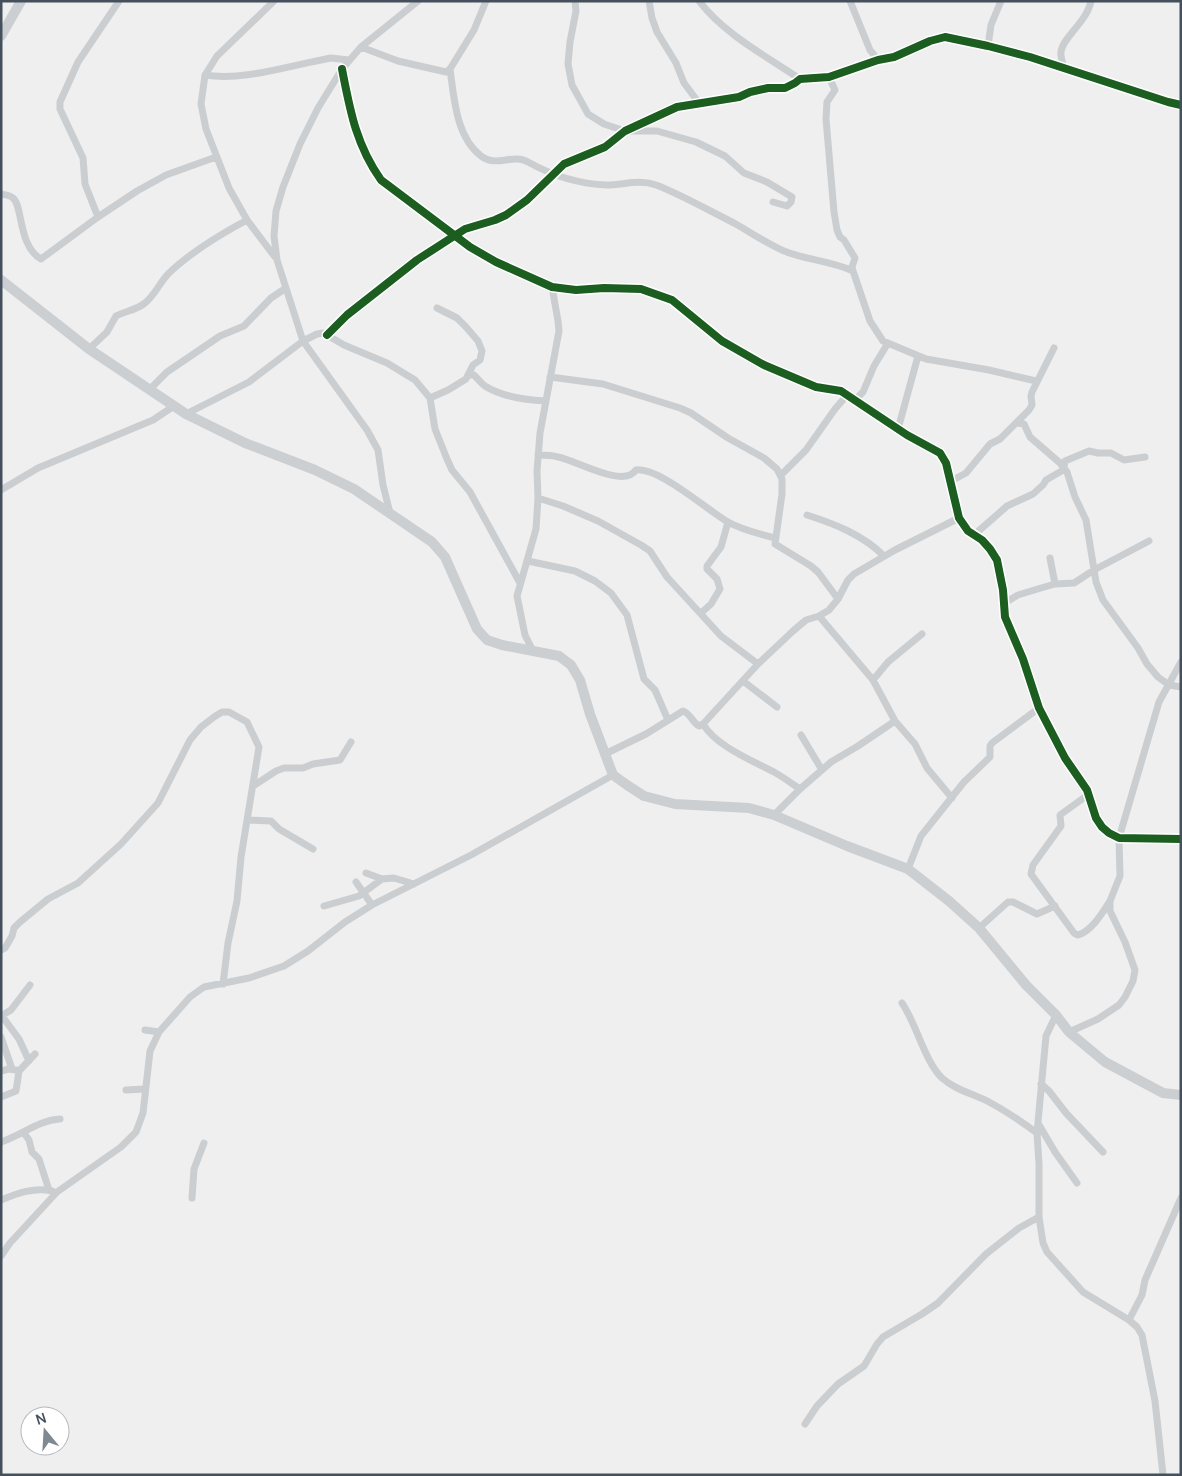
<svg xmlns="http://www.w3.org/2000/svg" width="1182" height="1476" viewBox="0 0 1182 1476" font-family="Manrope,sans-serif">
  <style>
    .lines { fill: none; stroke-linecap: round; stroke-linejoin: round }
    .minor { stroke: #cbced0; stroke-width: 7 }
    .secondary { stroke: #cbcfd2; stroke-width: 10 }
    .cycleway-casing { stroke: #fff; stroke-width: 11 }
    .cycleway { stroke: #1b5e20; stroke-width: 8 }
  </style>
  <rect width="100%" height="100%" fill="#f0efef"/>
  <g class="lines">
    <path class="minor" d="M274,1L217,56L205,75L201,104L206,129L229,188L247,220L275,257
      M575,1L576,11L570,42L568,64L572,85L588,114L604,124L625,131H657L696,142L725,156L744,173L767,182L792,197L791,202L787,206L773,202
      M649,1L652,18L657,32L676,63L684,83L699,103
      M699,1C724,34 766,56 800,79
      M850,1L870,50L878,60
      M988,46L991,25L1001,1
      M361,47L398,61L446,72L450,69L474,30L486,1
      M1064,68C1063,63 1060,57 1061,52C1062,38 1087,22 1091,1
      M342,69C350,110 356,145 381,180L470,247L496,262L552,287L576,290L604,288L641,289L672,300L722,341L764,365L816,387L841,391L907,435L940,453L946,463L959,518L968,531L982,540L990,549L997,560L1003,590L1005,617L1023,659L1039,708L1065,758L1087,790L1096,818L1102,827L1109,833L1119,838L1181,839
      M450,69C454,98 456,137 481,156C496,168 513,153 528,162C553,176 578,184 607,185C623,185 639,179 656,185C680,194 710,211 734,223C750,232 766,243 784,251C806,260 831,261 853,271
      M205,75C241,81 285,67 321,60L331,58L349,60
      M829,77L835,90L827,102L826,119L834,212L837,230L840,237L844,240L855,258L852,267L853,271L870,321L883,341L926,359L989,370L1036,381
      M1,194C5,195 10,195 13,198C23,206 18,246 41,259L98,217L137,191L166,175L216,157
      M98,217L85,184L83,158L60,109V102L78,62L119,1
      M327,335L347,315L417,260L465,229L495,220L506,215L527,200L564,164L605,147L625,131L677,107L739,97L750,92L768,88H785L795,83L800,79L829,77L878,60L894,57L930,41L945,37L988,46L1030,57L1168,102L1181,105
      M89,349L107,332L116,316C125,311 137,310 145,303C155,295 160,282 169,273C192,251 219,235 247,220
      M469,375H474C478,379 481,383 485,386C502,397 527,400 546,401
      M550,377L603,384L680,408L691,413L728,438L764,458L777,469L782,479V494L775,544L811,566L818,572L838,599
      M149,390L167,372L220,336L244,326L271,298L286,288
      M430,398L448,390L466,379L473,365L480,360L482,351L478,341L466,327L457,318L437,308
      M855,400L863,392L874,366L888,343
      M186,414L249,382L303,341L317,334L323,333L327,335L344,345L387,363L415,380L430,398L435,429L447,459L452,470L470,492L520,583
      M1017,423L1024,424L1030,437L1060,463L1067,472L1075,497L1086,520L1096,582L1103,600L1138,648L1147,664L1158,677L1169,685L1181,687
      M898,429L918,356
      M538,455C545,455 552,455 558,457C576,460 623,489 636,470C659,467 707,510 728,522C742,530 760,534 775,538
      M1064,467L1065,461L1089,451L1098,453H1111L1124,460L1145,457
      M781,475L806,450L835,409L847,395
      M951,481L966,473L990,444L1000,439L1029,410L1032,405L1031,396L1032,392L1054,348
      M1,490L38,468L153,420L174,406
      M538,498L563,506L598,521L641,545L650,551L667,577L721,636L758,664
      M390,513L383,485L378,450L367,430L303,341L277,260L274,236L276,211L283,187L300,144L318,108L342,69L361,47L418,1
      M807,515C835,524 863,535 884,556
      M974,535L1007,506L1033,494L1043,485L1046,480L1065,469
      M1050,558L1055,584
      M528,561L575,571L595,581L611,593L627,615L644,679L655,690L668,720
      M1003,604L1018,595L1041,588L1055,584L1074,583L1094,570L1149,541
      M701,613L711,604L720,589L717,579L707,569V566L721,547L728,522
      M819,616L873,680L895,721L915,744L927,768L952,798
      M533,651L525,635L517,596L536,529L538,498L537,471L540,433L559,331L558,321L552,287
      M873,680L888,662L922,634
      M743,681L777,707
      M703,724C716,746 751,760 774,772C783,777 791,783 800,789
      M801,735L822,770
      M605,754L646,734L683,711C690,713 692,722 699,726L703,724L758,664L793,631L806,620L819,616L829,610L838,599L848,580L854,574L895,550L959,518
      M253,786L276,771L284,768H303L313,764L340,760L351,742
      M1089,794L1060,815L1061,826L1033,865L1031,874L1074,933L1078,935C1092,931 1102,913 1110,901
      M774,815L800,789L831,762L858,746L895,721
      M248,820L271,821L279,829L313,849
      M908,869L921,836L964,782L990,757V746L992,743L1039,708
      M366,873L382,879L394,878L414,884
      M356,882L372,905
      M324,906L359,896L382,879
      M979,928L1008,902H1013L1037,914L1055,906
      M1,950L5,948L12,936L14,928L20,922L48,899L78,883L121,844L158,803L190,740L201,727L214,717L222,712H229L247,722L259,747L241,857L237,901L228,943L223,984
      M902,1003C917,1025 924,1060 942,1078C955,1090 974,1094 989,1102C1006,1111 1022,1122 1037,1133
      M1056,1015L1046,1036L1037,1133L1039,1164V1217L1043,1243L1047,1252L1083,1292L1129,1320L1137,1327L1142,1335L1155,1401L1163,1475
      M1,1016L11,1010L30,985
      M2,1016L19,1039L29,1061
      M145,1030L159,1032
      M1069,1032L1098,1019L1119,1005L1125,997L1133,981L1135,970L1125,942L1110,911V901L1120,876L1119,838L1159,702L1181,662
      M1,1037L12,1069
      M1,1071L9,1069L16,1070
      M1041,1084L1049,1091L1066,1113L1103,1152
      M126,1090L145,1089
      M1,1097L16,1091L19,1071L35,1054
      M1038,1123L1055,1152L1077,1183
      M24,1133L29,1140L32,1152L39,1159L49,1190
      M1,1142C22,1135 39,1120 60,1119
      M192,1198L194,1169L204,1143
      M1,1200C18,1193 34,1187 52,1191
      M1,1256L10,1243L57,1192L121,1147L136,1132L143,1113L150,1051L159,1032L190,997L204,987L249,978L284,966L308,951L345,922L372,905L471,855L613,775
      M1129,1320L1142,1295L1145,1280L1181,1198
      M805,1424L817,1406L838,1384L864,1366L877,1344L883,1337L922,1314L938,1303L986,1254L1019,1228L1039,1217"/>
    <path class="secondary" d="M1,36L21,1
      M1,280L89,349L186,414L245,443L315,470L354,489L432,542L445,557L477,629L487,640L502,645L559,656L571,665L580,680L590,714L613,775L627,785L644,796L675,804L749,808L774,815L847,846L908,869L949,901L979,928L1026,985L1056,1015L1069,1032L1105,1062L1163,1093L1181,1095"/>
    <g class="cycleway-casing">
      <path id="cycleway" d="M342,69C350,110 356,145 381,180L470,247L496,262L552,287L576,290L604,288L641,289L672,300L722,341L764,365L816,387L841,391L907,435L940,453L946,463L959,518L968,531L982,540L990,549L997,560L1003,590L1005,617L1023,659L1039,708L1065,758L1087,790L1096,818L1102,827L1109,833L1119,838L1181,839
        M327,335L347,315L417,260L465,229L495,220L506,215L527,200L564,164L605,147L625,131L677,107L739,97L750,92L768,88H785L795,83L800,79L829,77L878,60L894,57L930,41L945,37L988,46L1030,57L1168,102L1181,105"/>
    </g>
    <use href="#cycleway" class="cycleway"/>
  </g>
  <rect width="1182" height="1476" fill="none" stroke="#44515d" stroke-width="5"/>
  <g transform="translate(45 1431) rotate(342)"><circle r="24" fill="#ffffff" stroke="#b4b9be"/>
  <path d="M0-4L9 19L0 12L-9 19Z" fill="#808890"/>
  <text y="-8" font-size="14" font-weight="bold" text-anchor="middle" fill="#44515d">N</text>
  </g>
</svg>
